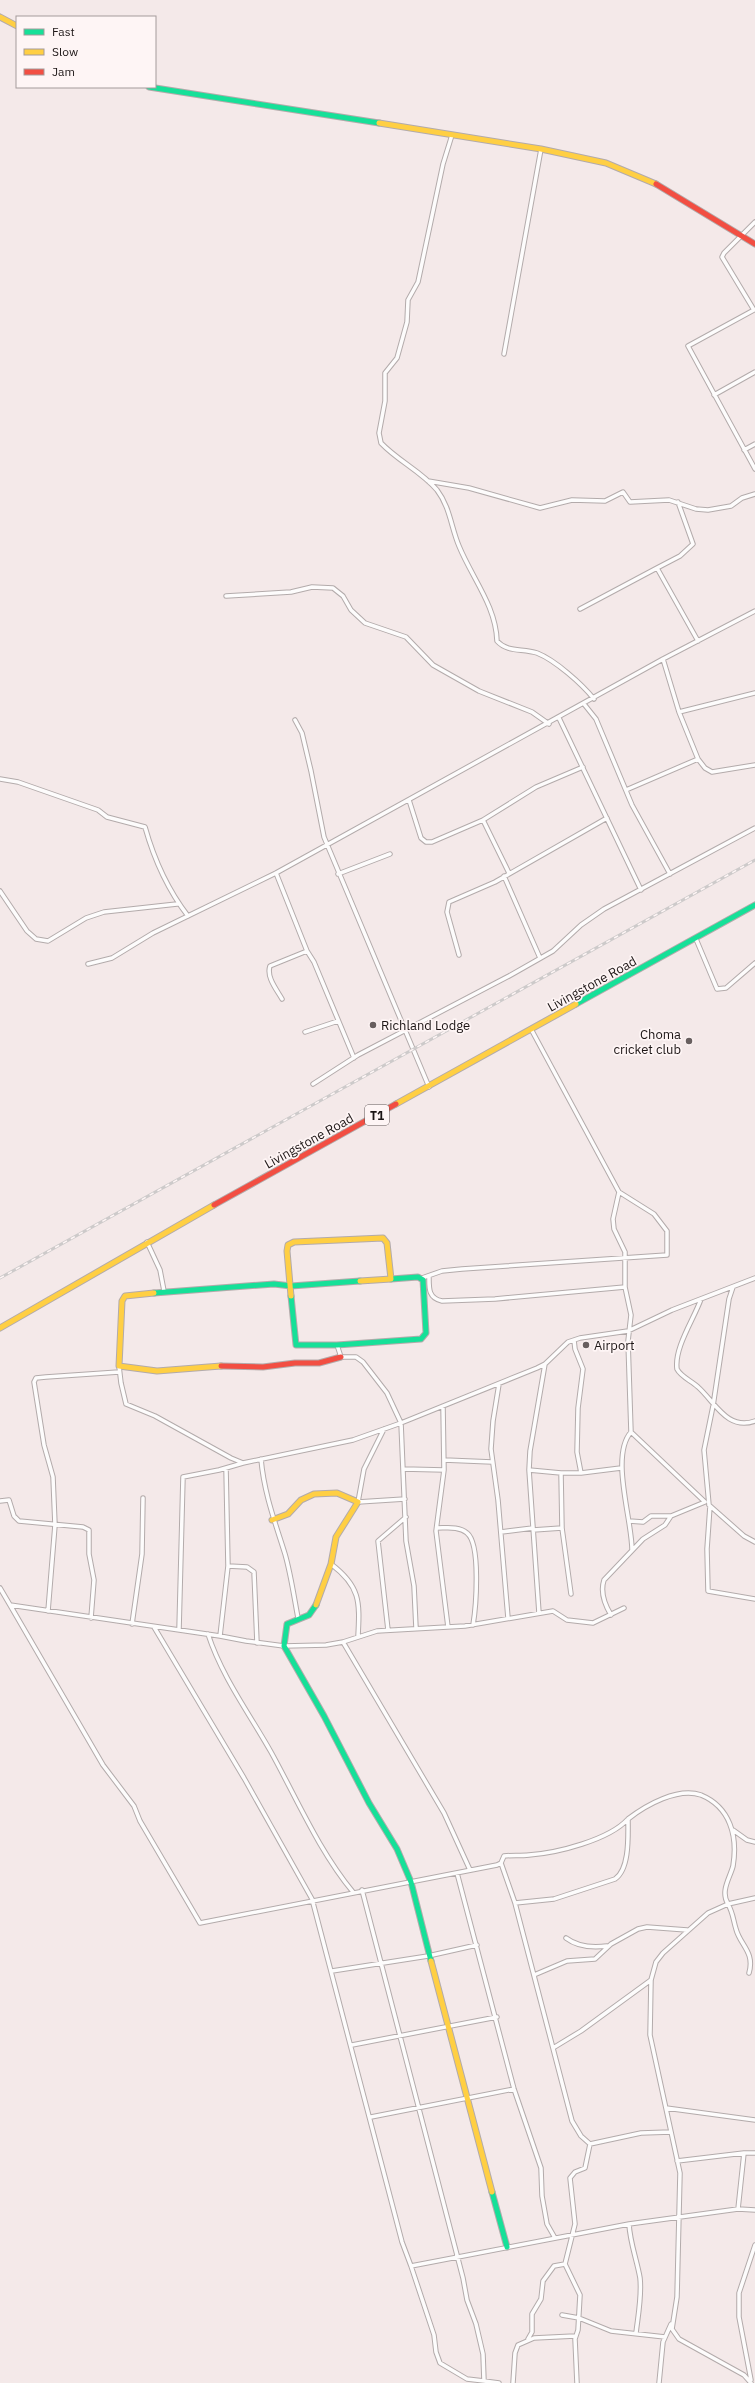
<svg xmlns="http://www.w3.org/2000/svg" width="755" height="2383" viewBox="0 0 755 2383" font-family="'IBM Plex Sans',sans-serif">
  <style>
    .lines { fill: none; stroke-linecap: round; stroke-linejoin: round }
    .street-casing { stroke: #b3abab; stroke-width: 5.5 }
    .fast-casing { stroke: #b3abab; stroke-width: 7 }
    .slow-casing { stroke: #b3abab; stroke-width: 7 }
    .jam-casing { stroke: #b3abab; stroke-width: 7 }
    .street { stroke: #fdfcfc; stroke-width: 3.5 }
    .fast { stroke: #16e098; stroke-width: 5 }
    .slow { stroke: #ffcf43; stroke-width: 5 }
    .jam { stroke: #f24e42; stroke-width: 5 }
    .rail-casing { stroke: #cdcaca; stroke-width: 3 }
    .rail { stroke: #fef5f5; stroke-width: 1.5; stroke-dasharray: 4.5; stroke-linecap: butt }
    .poi-dot { fill: #685f5f; stroke: #fef5f5; stroke-width: 1.5 }
    .labels { text-anchor: middle; dominant-baseline: central; stroke-width: 3.5; stroke-linejoin: round; paint-order: stroke }
    .shield { fill: #fef5f5; stroke: #605858; stroke-width: 1 }
    .shield-label { font-size: 12px; font-weight: bold; fill: #1c1515 }
    .street-label { font-size: 13px; fill: #1c1515; stroke: #fef5f5 }
    .poi-label { font-size: 13px; fill: #1c1515; stroke: #fef5f5; text-anchor: start }
  </style>
  <rect width="100%" height="100%" fill="#f4e9e9"/>
  <g class="lines">
    <g class="street-casing">
      <path id="street" d="M452,135L443,164L418,282L408,300L407,322L397,358L385,373V401L379,433L381,443C398,461 421,471 437,490C450,507 451,527 459,546C472,578 496,606 497,641C508,653 522,648 537,653C555,660 582,684 594,699
        M754,310L688,346L755,469
        M754,310L722,257L724,253L755,222
        M504,354L541,149
        M714,395L755,372
        M744,450L755,444
        M428,481L469,488L540,508L572,500L605,501L623,492L630,502L669,500L696,509L708,510L731,506L742,498L755,494
        M657,568L680,556L693,544L678,502
        M226,596L291,592L312,587L333,588L343,596L351,610L365,623L406,637L433,665L479,691L532,712L549,724
        M580,609L657,568L698,641
        M584,704L596,719L632,805L670,874
        M679,712L755,693
        M559,718L641,890
        M295,720L302,733L311,771L324,837L429,1087
        M698,759L705,768L712,772L755,765
        M0,779L18,782L98,810L107,817L145,827C154,859 168,890 188,916
        M626,790L698,759L679,712L663,659
        M409,800L421,838L426,842H432L483,820L536,787L583,767
        M483,820L509,873
        M276,873L307,951L314,962L354,1058
        M338,874L390,854
        M504,876L540,958
        M0,891L27,931L36,939L48,941L86,918L104,912L177,904
        M696,939L717,989L726,988L755,963
        M459,955L447,912L449,902L495,882L607,818
        M88,964L112,958L153,933L276,873L663,659L755,611
        M282,999C277,990 266,977 270,966L307,951
        M305,1032L338,1021
        M313,1084L358,1055L509,976L553,951L581,925L604,909L755,828
        M147,1242L160,1270L164,1291
        M429,1276C429,1288 428,1298 442,1301L495,1299L625,1287
        M422,1278L442,1271L462,1269L667,1255V1231L654,1214L619,1192L531,1029
        M701,1299C694,1319 674,1348 677,1369C681,1377 692,1381 698,1387C715,1402 727,1431 755,1421
        M574,1340L575,1349L583,1369L578,1408L577,1452L581,1473
        M337,1345L341,1357H356L363,1362L387,1393L401,1423L406,1541L414,1586L416,1628
        M545,1364L530,1451L529,1470L561,1473
        M119,1366L121,1383L126,1404L155,1416L231,1458L243,1463L353,1440L401,1423L537,1368L545,1364L568,1342L580,1338L628,1331L672,1310L755,1278
        M499,1384L493,1421L491,1449L498,1500L508,1618
        M443,1406L444,1470L436,1531L448,1627
        M384,1429L364,1469L358,1502L405,1499
        M631,1432C610,1456 632,1519 632,1550
        M261,1459C264,1493 275,1522 285,1554C291,1575 294,1597 298,1618
        M444,1460L492,1462
        M403,1469L444,1470
        M529,1470L539,1613
        M0,1501L9,1500L14,1516L19,1521L83,1527L89,1530V1554L94,1580L91,1618
        M709,1505L704,1450L713,1406L729,1299L733,1287
        M709,1505L744,1536L755,1542
        M710,1506L707,1549L708,1591L755,1599
        M629,1521L643,1522L651,1516H671
        M437,1528C447,1528 459,1526 467,1533C481,1544 476,1607 473,1625
        M533,1530L562,1528
        M501,1532L533,1528
        M331,1564C360,1586 360,1601 358,1636
        M228,1566L247,1567L254,1572L257,1643
        M0,1588L10,1605L220,1636L246,1641L284,1646L326,1645L343,1642
        M571,1594L562,1528L561,1473H581L621,1468
        M10,1605L103,1765L134,1806L140,1821L200,1923L497,1865L501,1863L504,1856C512,1855 520,1856 529,1855C557,1853 609,1840 628,1819
        M48,1611L55,1525L53,1477L44,1445L34,1382L36,1378L46,1377L119,1372
        M611,1615C605,1605 600,1592 604,1580L643,1539L665,1525L671,1516L705,1502L631,1432L628,1341L631,1315L625,1287V1252L614,1229L613,1219L619,1192
        M132,1624L142,1554L143,1498
        M154,1627L244,1778L312,1899L402,2242L411,2266
        M179,1630L183,1477L219,1470L243,1463
        M388,1630L378,1541L406,1517
        M208,1634C222,1677 249,1713 271,1752C297,1799 319,1851 353,1892
        M220,1636L228,1566L226,1468
        M733,1830L747,1840L755,1842
        M501,1863L515,1903L572,2121L581,2136L590,2144L585,2168L575,2172L570,2178L575,2224L565,2264L554,2266L543,2281L541,2299L532,2314V2332L528,2339
        M470,1870L444,1813L343,1642L377,1631L465,1626L553,1611L567,1620L593,1623L624,1608
        M457,1873L514,2089L541,2168L542,2196L547,2224L555,2238
        M362,1890L463,2278L467,2300L476,2324L483,2354L484,2381L499,2383
        M515,1903L554,1899L615,1879C630,1869 628,1835 628,1819C646,1805 678,1787 701,1795C730,1807 738,1836 733,1866C730,1878 720,1891 728,1904C733,1913 733,1919 736,1929C740,1945 755,1952 749,1973
        M566,1938C578,1947 592,1948 607,1946
        M332,1971L428,1956L477,1945
        M534,1975L567,1961L595,1959L611,1944L638,1929L647,1927L687,1930
        M352,2045L497,2017
        M553,2048L581,2031L651,1980
        M666,2108L755,2120
        M371,2117L514,2089
        M590,2144L641,2133L671,2132
        M744,2153H755
        M738,2209L755,2210
        M629,2224L738,2209L744,2153L677,2161
        M565,2264L580,2295L578,2330L575,2339L577,2383
        M562,2315L579,2318L611,2331L665,2337
        M751,2380L739,2317V2293L755,2245
        M484,2381L467,2379L440,2363L436,2352L434,2335L411,2266L629,2224C630,2243 637,2260 640,2278C642,2296 638,2316 636,2333
        M513,2383L515,2353L518,2345L534,2338L575,2336
        M659,2383L663,2342L671,2324
        M751,2383L744,2375L679,2339L672,2329L677,2297L680,2173L650,2035L651,1980L656,1962L663,1953L708,1913L728,1904L755,1898"/>
    </g>
    <g class="fast-casing">
      <path id="fast" d="M149,87L379,123
        M576,1004L755,905
        M154,1293L274,1284L291,1286L360,1281
        M291,1296L296,1345H337L421,1339L426,1333L423,1280L418,1277L391,1279
        M316,1605L309,1615L287,1624L284,1646L324,1716L369,1803L397,1849L411,1882L431,1961
        M492,2192L507,2247"/>
    </g>
    <g class="slow-casing">
      <path id="slow" d="M0,17L17,26
        M379,123L541,149L606,163L656,184
        M396,1104L576,1004
        M154,1293L125,1296L122,1301L119,1366L157,1371L221,1366
        M291,1296L287,1251L288,1245L294,1242L383,1238L387,1243L391,1279L360,1281
        M0,1328L214,1205
        M272,1520L288,1514L301,1500L314,1494L337,1493L358,1502L336,1537L331,1564L316,1605
        M431,1961L492,2192"/>
    </g>
    <g class="jam-casing">
      <path id="jam" d="M656,184L755,244
        M214,1205L396,1104
        M221,1366L263,1367L295,1363H319L341,1357"/>
    </g>
    <use href="#street" class="street"/>
    <use href="#fast" class="fast"/>
    <use href="#slow" class="slow"/>
    <use href="#jam" class="jam"/>
    <g class="rail-casing">
      <path id="rail" d="M0,1278L755,860"/>
    </g>
    <use href="#rail" class="rail"/>
  </g>
  <g class="poi-dot">
    <circle cx="373" cy="1025" r="4"/>
    <circle cx="689" cy="1041" r="4"/>
    <circle cx="586" cy="1345" r="4"/>
  </g>
  <g class="labels">
    <rect class="shield" x="365" y="1105" width="24" height="20" rx="3"/>
    <g class="shield-label">
      <text x="377" y="1115">T1</text>
    </g>
    <g class="street-label">
      <text transform="translate(592 984) rotate(-29)">Livingstone Road</text>
      <text transform="translate(309 1141) rotate(-29)">Livingstone Road</text>
    </g>
    <g class="poi-label">
      <text x="381" y="1025">Richland Lodge</text>
      <text x="681" y="1034" text-anchor="end">Choma<tspan x="681" dy="15">cricket club</tspan></text>
      <text x="594" y="1345">Airport</text>
    </g>
  </g>
  <rect x="16" y="16" width="140" height="72" fill="#fef5f5" stroke="#a49b9b"/>
  <rect x="24" y="29" width="20" height="6" fill="#16e098" stroke="#a49b9b"/>
  <text x="52" y="36" font-size="12" fill="#1c1515">Fast</text>
  <rect x="24" y="49" width="20" height="6" fill="#ffcf43" stroke="#a49b9b"/>
  <text x="52" y="56" font-size="12" fill="#1c1515">Slow</text>
  <rect x="24" y="69" width="20" height="6" fill="#f24e42" stroke="#a49b9b"/>
  <text x="52" y="76" font-size="12" fill="#1c1515">Jam</text>
</svg>
